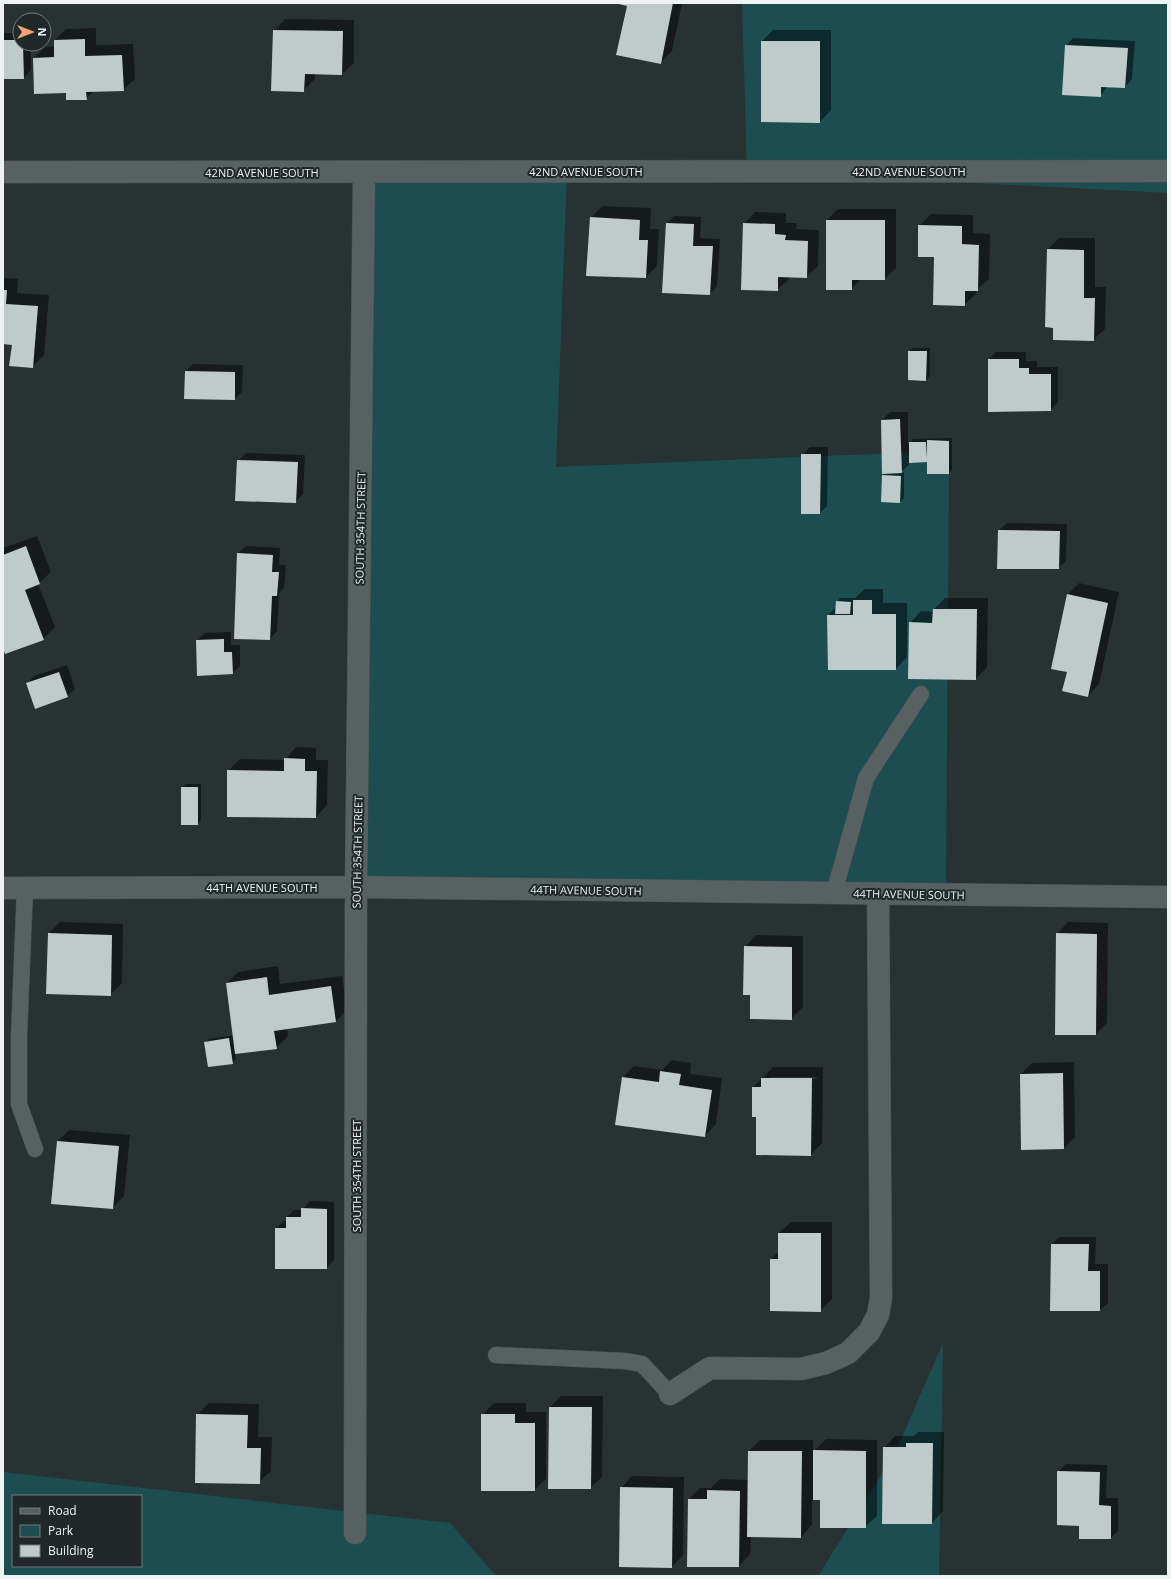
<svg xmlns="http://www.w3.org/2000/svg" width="1171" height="1579" viewBox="0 0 1171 1579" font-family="'Open Sans',sans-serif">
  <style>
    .green { fill: #1c4e51; fill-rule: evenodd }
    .shadow { fill: #0007; fill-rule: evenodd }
    .building { fill: #bfcbcb }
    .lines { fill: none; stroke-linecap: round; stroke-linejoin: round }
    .lane-casing { stroke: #474e4f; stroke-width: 17 }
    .street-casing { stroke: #474e4f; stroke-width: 23 }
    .lane { stroke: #576161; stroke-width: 16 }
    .street { stroke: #576161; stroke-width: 22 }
    .labels { text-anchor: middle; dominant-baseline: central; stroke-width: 4; stroke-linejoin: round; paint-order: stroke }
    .street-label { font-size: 11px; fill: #edf3f3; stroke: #202829 }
  </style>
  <rect width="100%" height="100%" fill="#293233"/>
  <path class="green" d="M742,3H1168V193L747,171Z
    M567,171L556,467L949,451L946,894L356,887L364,172Z
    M943,1343L939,1576H818L895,1453Z
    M3,1472L450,1523L496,1576H3ZM13,1496H141V1566H13Z"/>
  <path class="shadow" d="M616,3H682L672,51L661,62L628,6Z
    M285,19L354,20V63L342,74H315V79L303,91L274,31Z
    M96,28V45L133,44L135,79L123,90L94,91L86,99L67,92L34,58L45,47L55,46V40L66,29Z
    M773,30H831V110L820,122L762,121V41Z
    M3,33H20V44H31V70L24,78H3Z
    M1073,38L1135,41L1132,79L1125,87L1108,86L1100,96L1066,46Z
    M602,206L651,208L650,229H659L657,266L646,277L591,218Z
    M838,209H896V268L884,279H861L851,289H827V220Z
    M755,212L786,213V223H797L796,229L819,230L818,266L806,277H789V279L777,290L744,224Z
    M931,214L973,215V233L990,234L989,279L976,290V294L964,305L919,226Z
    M674,216L701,217L700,238L720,239L717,286L710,294L667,223Z
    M1059,238H1095V287H1106L1105,329L1093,340L1054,327L1046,326L1048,249Z
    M3,278L18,279L17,293L49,295L44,355L32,367L13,344L3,343Z
    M913,348H930V376L926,380L909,379V351Z
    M996,352H1026V361H1037V367H1058V402L1051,410L989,359Z
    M193,364L243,365L242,392L234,399L186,371Z
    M890,412H908V444L913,439L952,438V470L949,473L928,461L909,462V465L901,472H904V498L900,502L883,475L886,473L882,420Z
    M810,447H828L827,506L820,513L802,455Z
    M246,453L305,455L303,494L295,502L238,461Z
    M1007,523L1067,524L1066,561L1058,568L999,530Z
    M37,536L51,572L38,584L55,627L43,639L3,645V548Z
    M246,546L280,548L279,565H286L284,588L279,593L277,631L270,639L238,553Z
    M1079,583L1119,592L1099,684L1088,696L1068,672L1052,668L1068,594Z
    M865,589H883V603H907V657L896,669L828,615L836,607L837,602L840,598H855Z
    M945,598H988L987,667L976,679L910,623L921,611L934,612V609Z
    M231,632V645H240V666L233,673L197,640L205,633Z
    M67,665L75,689L67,696L27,684L34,676Z
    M296,747L316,748V760H328L327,805L316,817L228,771L240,759L285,760Z
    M186,784H201V820L198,824L182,787Z
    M60,922L123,924L122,983L110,995L49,933Z
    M1068,922L1108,923L1107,1023L1096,1034L1057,934Z
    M756,935L803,936V1007L791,1019L751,994L745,947Z
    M278,966L280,984L342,976L347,1010L336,1021L287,1028L288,1036L276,1048L235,1053L236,1059L232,1063L206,1042L209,1039L234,1035L227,983L238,972Z
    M672,1060L691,1063L690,1074L722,1078L716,1124L705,1136L623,1077L634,1066L662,1070Z
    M1074,1062L1075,1137L1064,1148L1022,1149L1021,1074L1032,1063Z
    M773,1067H823L822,1143L811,1155L757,1116L753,1087ZM770,1077H817V1079H768Z
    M69,1130L130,1135L124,1196L113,1208L58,1141Z
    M310,1201L334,1202V1260L326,1268L276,1228L284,1221H287V1217L294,1210H302Z
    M791,1222H832V1299L820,1311L771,1259L779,1251V1233Z
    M1059,1237H1096L1095,1264H1108V1303L1100,1310H1051L1052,1244Z
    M561,1396H603L602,1477L590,1488L550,1407Z
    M209,1403L259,1404L258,1437H272L271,1471L259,1482L197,1415Z
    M494,1403H526V1412H546V1479L534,1490L482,1415Z
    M918,1432H944L943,1511L932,1523L884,1448L895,1436H914Z
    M826,1439L877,1440V1516L865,1527L821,1499H812V1525L801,1537L751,1536L750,1554L739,1566H688L689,1499L700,1488H711L720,1479L748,1480L749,1451L760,1440H813V1452Z
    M1066,1464L1107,1465L1106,1498H1118V1531L1111,1538L1080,1525L1058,1472Z
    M632,1476L684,1477L683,1555L672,1567L620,1566L621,1488Z
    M1045,1575H1085V1576H1044Z"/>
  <path class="building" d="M673,3L661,64L616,55L627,6L614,3Z
    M273,30L343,31L342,75L305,74L304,92L271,91Z
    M85,39V56L122,55L124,91L86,92L87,100H66V93L34,94L33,58L54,57V40Z
    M3,40H20V44H23L24,79H3Z
    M761,41H820V123L761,122Z
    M1065,45L1128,48L1125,88L1101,87V97L1062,95Z
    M590,217L640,220L639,240H648L646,278L586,276Z
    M826,220H885V280H852V290H826Z
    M666,223L694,224L693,246H713L710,295L662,293Z
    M743,223L775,224V234L786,235L785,240L808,241L807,278L778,277V291L741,290Z
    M918,225L962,226V244L979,245L978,291H965V306L933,305L934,257H918Z
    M1047,249L1084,250V298H1095L1094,341L1053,340V328L1045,327Z
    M3,290H7L6,304L38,306L33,368L9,366L12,345L3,344Z
    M908,351H927L926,381L908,380Z
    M988,359H1019V368H1029V374H1051V411L988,412Z
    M185,371L235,372V400L184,399Z
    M900,419L902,473L882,474L881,420Z
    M927,440L949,441V474H927V462L909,463V442H926L927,459Z
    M801,454H821L820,514H801Z
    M237,460L298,462L296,503L235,501Z
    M882,475L901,476L900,503L881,502Z
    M998,530L1060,531L1059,569H997Z
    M26,546L40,584L25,590L44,640L5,654L3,648V555Z
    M237,553L273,555L272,572H279L277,596H272L270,640L234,639Z
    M1067,594L1108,603L1088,697L1062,691L1067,672L1051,669Z
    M853,600H872V614H896V670H828L827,615H853Z
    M836,601L851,602L850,614H835Z
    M933,609H977L976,680L908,679L909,622L932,623Z
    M224,639V652H232L233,674L197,676L196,640Z
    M59,672L68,697L35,709L26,683Z
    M284,758L305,759V771H317L316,818L227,817V770L284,771Z
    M181,787H198V825H181Z
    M48,933L112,935L111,996L46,994Z
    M1056,933L1097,934L1096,1035H1055Z
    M744,946L792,947V1020L750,1019V995H743Z
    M267,977L269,995L331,986L336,1022L274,1031L277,1049L235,1054L226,983Z
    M229,1038L233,1064L208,1067L204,1042Z
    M660,1071L681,1074L679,1085L712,1090L705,1137L615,1125L622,1077L659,1082Z
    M1063,1073L1064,1149L1021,1150L1020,1074Z
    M761,1078H812L811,1156L756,1155V1117H752V1087H761Z
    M57,1141L119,1146L113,1209L51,1204Z
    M301,1208L327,1209V1269H275V1228H286V1217H301Z
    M778,1233H821V1312L770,1311V1259H778Z
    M1051,1244H1089L1088,1271H1100V1311H1050Z
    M549,1407H592L591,1489H548Z
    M196,1414L248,1415L247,1448H261L260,1484L195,1483Z
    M481,1414H515V1423H535V1491H481Z
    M906,1443H933L932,1524H882L883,1447H906Z
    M813,1450L866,1451V1528H820V1500H813Z
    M748,1451H802L801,1538L747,1537Z
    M1057,1471L1100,1472L1099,1505L1111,1506V1539H1079V1526L1057,1525Z
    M620,1487L673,1488L672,1568L619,1567Z
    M707,1490L740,1491L739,1567H687L688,1499H707Z"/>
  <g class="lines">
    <g class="lane-casing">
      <path id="lane" d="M25,888L19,1035V1104L35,1149
        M834,893L866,778L921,694
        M496,1355L625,1361L642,1364L670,1394"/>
    </g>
    <g class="street-casing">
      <path id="street" d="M3,172L1168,171
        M3,888L356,887L1168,897
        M670,1394L710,1368L801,1369L826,1363L848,1353L869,1332L878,1315L881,1298L878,893
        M355,1533L356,887L364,172"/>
    </g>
    <use href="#lane" class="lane"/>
    <use href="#street" class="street"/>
  </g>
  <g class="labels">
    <g class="street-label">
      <text x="586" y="171">42ND AVENUE SOUTH</text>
      <text x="909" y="171">42ND AVENUE SOUTH</text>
      <text x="262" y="172">42ND AVENUE SOUTH</text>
      <text transform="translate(360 528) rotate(-89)">SOUTH 354TH STREET</text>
      <text transform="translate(357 852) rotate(-89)">SOUTH 354TH STREET</text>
      <text x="262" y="887">44TH AVENUE SOUTH</text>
      <text transform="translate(586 890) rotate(1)">44TH AVENUE SOUTH</text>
      <text transform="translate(909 894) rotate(1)">44TH AVENUE SOUTH</text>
      <text transform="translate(356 1176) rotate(-90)">SOUTH 354TH STREET</text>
    </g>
  </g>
  <rect width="1171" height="1579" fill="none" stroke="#edf3f3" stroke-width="8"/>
  <rect x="12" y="1495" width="130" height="72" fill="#202829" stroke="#72797a"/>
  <rect x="20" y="1508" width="20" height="6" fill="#576161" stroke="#72797a"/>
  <text x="48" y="1515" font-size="12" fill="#edf3f3">Road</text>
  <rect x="20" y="1525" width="20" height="12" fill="#1c4e51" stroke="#72797a"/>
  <text x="48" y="1535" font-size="12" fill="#edf3f3">Park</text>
  <rect x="20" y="1545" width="20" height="12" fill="#bfcbcb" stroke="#72797a"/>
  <text x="48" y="1555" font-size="12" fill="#edf3f3">Building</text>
  <g transform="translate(32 32) rotate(90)"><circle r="19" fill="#202829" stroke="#72797a"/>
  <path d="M0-3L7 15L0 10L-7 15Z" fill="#efa377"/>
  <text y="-6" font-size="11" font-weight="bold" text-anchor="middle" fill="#edf3f3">N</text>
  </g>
</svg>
